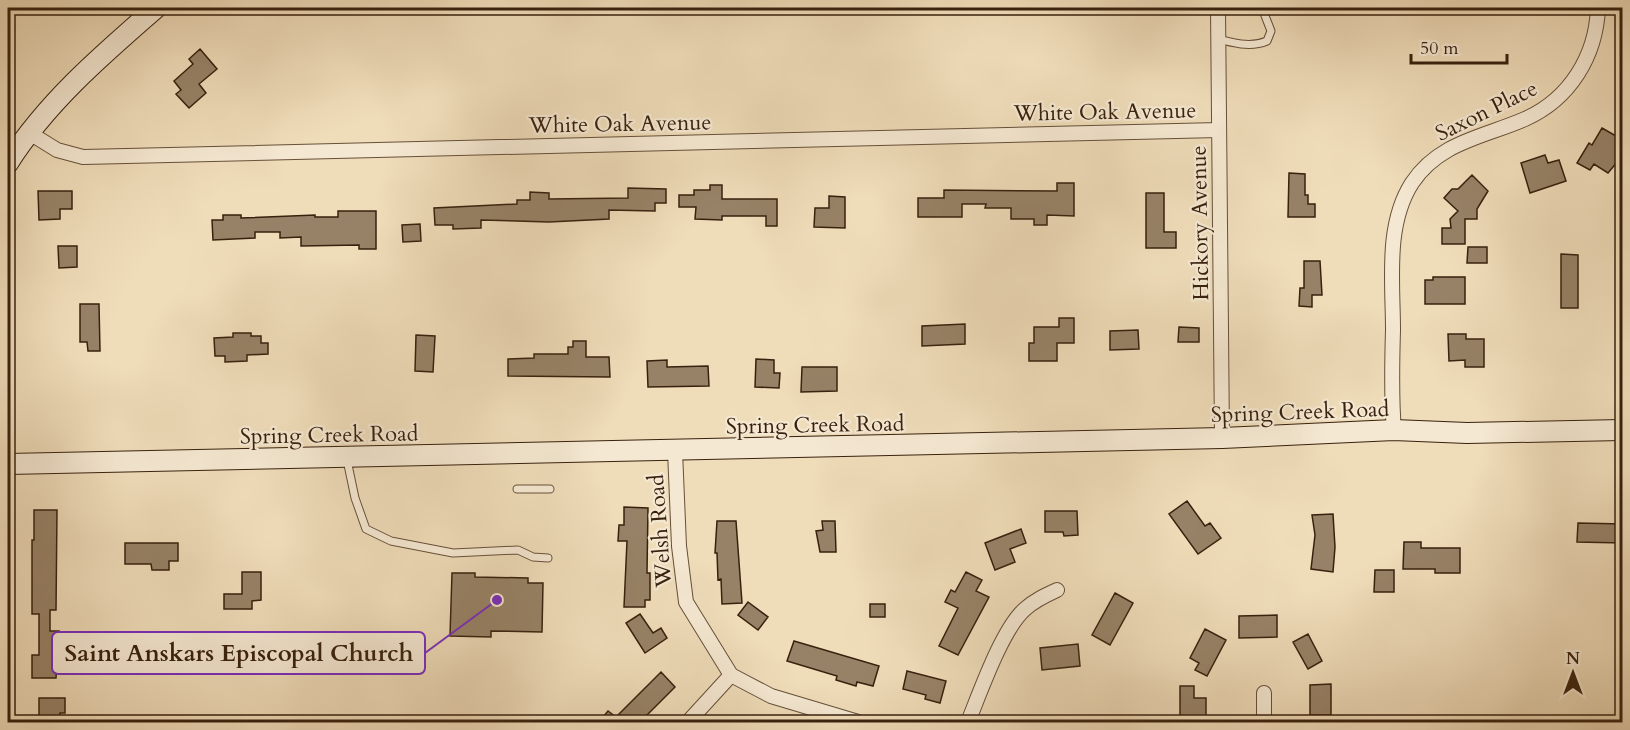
<svg xmlns="http://www.w3.org/2000/svg" width="1630" height="730" viewBox="0 0 1630 730" font-family="Cardo,serif">
	<style>
		.building { fill: #978267; stroke: #38210e; stroke-width: 1.5 }
		.lines { fill: none; stroke-linecap: round; stroke-linejoin: round }
		.lane-casing { stroke: #665039; stroke-width: 9 }
		.street-casing { stroke: #665039; stroke-width: 16 }
		.secondary-casing { stroke: #38210e; stroke-width: 22 }
		.lane { stroke: #f5e8d2; stroke-width: 7 }
		.street { stroke: #f5e8d2; stroke-width: 14 }
		.secondary { stroke: #f5e8d2; stroke-width: 20 }
		.labels { text-anchor: middle; stroke-width: 4.5; stroke-linejoin: round; paint-order: stroke }
		.street-label { font-size: 22px; fill: #38210e; stroke: #f5e8d2 }
		.leader { fill: none; stroke: #7b2cbf; stroke-width: 2 }
		.callout-dot { fill: #7b2cbf; stroke: #f5e8d2; stroke-width: 2 }
		.callout { fill: #f5e8d2; stroke: #7b2cbf; stroke-width: 2 }
		.callout-label { font-size: 24px; text-anchor: middle; font-weight: bold; fill: #38210e }
	</style>
	<rect width="100%" height="100%" fill="#efdcb9"/>
	<filter id="stains"><feTurbulence type="fractalNoise" baseFrequency=".00333" numOctaves="4"/><feColorMatrix values="0 0 0 0 .2 0 0 0 0 .09 0 0 0 0 .02 0 0 0 .5 -.17"/></filter>
	<radialGradient id="worn" r=".72"><stop offset=".6" stop-color="#630" stop-opacity="0"/><stop offset="1" stop-color="#630" stop-opacity=".3"/></radialGradient>
	<!-- building -->
	<path class="building" d="M200,49L217,69L199,84L206,93L189,108L176,94L181,90L174,81L193,64L189,59Z
		M1602,128L1623,140V155L1608,173L1594,164L1590,170L1577,163L1589,143L1592,145Z
		M1545,155L1548,163L1559,160L1566,181L1530,193L1521,163Z
		M1289,173L1305,174V195H1308V204H1315V217H1288Z
		M1472,175L1488,191L1477,209V219H1465V244H1442V228H1451L1450,219L1458,211L1444,198L1452,189H1458Z
		M1057,183H1074V216L1047,215V225H1034V219H1011V208H985L986,204H962V217H918V198H944V190L1057,191Z
		M710,185H722V199H777V226H766V216H722V220L695,219L696,207H679V195H694V190H710Z
		M628,188L666,189V203H655V211L609,210V219L549,222L481,220V228L453,229V225H435L434,208L517,204V200H530V192L549,193V199L628,198Z
		M38,191H72V209H60V219L39,220Z
		M1146,193H1164V232H1176V248H1146Z
		M829,196L845,197V228L814,227L815,208H829Z
		M338,211H376V249H359V245L301,246V237L280,238V232H255V238L213,240L212,220H223V215H241V218L315,215V217H338Z
		M420,224L421,241L403,242L402,225Z
		M58,246H77V267L59,268Z
		M1468,247H1487V263H1467Z
		M1561,254L1578,255V308H1561Z
		M1304,261H1320L1322,295H1312V307L1299,306L1300,288H1304Z
		M1433,277H1465V304H1425V280H1433Z
		M80,304H99L100,351H88L87,342H80Z
		M1059,318H1074V343H1057V361H1029V343H1034V327H1059Z
		M965,324V344L922,346V326Z
		M1179,327L1199,328V342H1178Z
		M1138,330L1139,349L1110,350V331Z
		M233,333H251V336H261V343H268V354L247,355V361L225,362V356H215L214,338L233,337Z
		M1448,334H1466V339H1484V367H1465V360L1449,361Z
		M416,335L435,336L433,372L415,371Z
		M573,341H586V357H609L610,377L508,376V359L534,358V354H568V347H573Z
		M756,359L774,360V373H780L779,388L755,387Z
		M667,360V367L708,366L709,386L648,387L647,361Z
		M802,367H837V391L801,392Z
		M1187,501L1205,526L1210,523L1221,538L1198,554L1169,514Z
		M624,507L648,508L647,573H650V600H645V607H624L627,541H618L619,525H624Z
		M34,510H57L56,610H50V631H59L56,678H32V655H39V614H32V540H34Z
		M1045,511H1077L1078,535L1064,536L1063,532H1045Z
		M1333,514L1335,547L1333,572L1311,569L1315,535L1312,515Z
		M717,521H736L742,603L722,604L721,579L718,580L717,553H715Z
		M822,521H835L836,552H820L816,531L823,530Z
		M1578,523L1623,524V543L1577,542Z
		M1021,529L1026,543L1010,549L1015,562L995,570L985,543Z
		M1404,542H1421V548H1460V573H1435V569H1403Z
		M125,543H178V561H169V570H152L151,564H125Z
		M1375,570H1394V592H1374Z
		M242,572H261V600L252,601V609H224V594H242Z
		M966,572L982,580L976,591L989,597L958,655L939,646L958,608L945,602L951,590L955,592Z
		M452,573H475V577L528,578V583H543L542,632L491,631V637L450,636Z
		M1115,593L1133,603L1110,645L1092,635Z
		M748,602L768,617L758,630L738,615Z
		M870,604H885V617H870Z
		M640,614L653,633L661,628L667,638L645,653L626,623Z
		M1277,615V637L1239,638V616Z
		M1205,629L1226,640L1207,676L1195,670L1199,663L1190,658Z
		M1308,634L1322,661L1308,669L1293,642Z
		M794,641L879,666L873,686L857,682L856,686L836,680L837,676L787,661Z
		M1078,644L1080,666L1042,670L1040,648Z
		M907,671L946,681L940,703L925,699L926,695L903,689Z
		M661,672L675,687L639,723H598L608,711L616,717Z
		M1331,684V715H1310V685Z
		M1180,686H1194V698H1206V719L1180,718Z
		M39,698H65V713H60V723H39Z"/>
	<g class="lines">
		<!-- lane casing -->
		<g class="lane-casing">
			<path id="lane" d="M1218,39C1235,43 1250,48 1267,41L1271,31L1262,8
				M347,460L355,498L366,529L391,541L453,553L518,550L533,557L548,558
				M517,489H550"/>
		</g>
		<!-- street casing -->
		<g class="street-casing">
			<path id="street" d="M1218,8L1222,438
				M28,132L57,150L83,157L1219,130
				M1394,430C1391,397 1392,363 1393,330C1393,282 1385,225 1412,183C1439,142 1484,137 1525,119C1570,99 1596,56 1598,8
				M675,451L679,546L686,602L731,675L771,696L858,722
				M1264,693V722
				M688,722L731,675
				M968,722C980,693 1002,629 1025,609C1035,600 1046,595 1057,590"/>
		</g>
		<!-- secondary casing -->
		<g class="secondary-casing">
			<path id="secondary" d="M8,163C47,102 102,55 156,8
				M8,464L1222,438L1394,430L1467,433L1622,430"/>
		</g>
		<!-- lane -->
		<use href="#lane" class="lane"/>
		<!-- street -->
		<use href="#street" class="street"/>
		<!-- secondary -->
		<use href="#secondary" class="secondary"/>
	</g>
	<g class="labels">
		<!-- street labels -->
		<g class="street-label">
			<text transform="translate(1486 110) rotate(-26)" y="8">Saxon Place</text>
			<text transform="translate(1105 111) rotate(-1)" y="8">White Oak Avenue</text>
			<text transform="translate(620 123) rotate(-1)" y="8">White Oak Avenue</text>
			<text transform="translate(1199 223) rotate(-91)" y="8">Hickory Avenue</text>
			<text transform="translate(1300 411) rotate(-2)" y="8">Spring Creek Road</text>
			<text transform="translate(815 424) rotate(-1)" y="8">Spring Creek Road</text>
			<text transform="translate(329 434) rotate(-1)" y="8">Spring Creek Road</text>
			<text transform="translate(659 531) rotate(-94)" y="8">Welsh Road</text>
		</g>
	</g>
	<!-- callouts -->
	<path class="leader" d="M497 600L425 653"/>
	<circle class="callout-dot" cx="497" cy="600" r="6"/>
	<rect class="callout" x="52" y="632" width="373" height="42" rx="6"/>
	<g class="callout-label">
		<text x="239" y="661">Saint Anskars Episcopal Church</text>
	</g>
	<!-- margin -->
	<rect width="1630" height="730" fill="none" stroke="#efdcb9" stroke-width="30"/>
	<rect x="9" y="9" width="1612" height="712" fill="none" stroke="#38210e" stroke-width="3"/>
	<rect x="15" y="15" width="1600" height="700" fill="none" stroke="#38210e" stroke-width="1.5"/>
	<!-- north arrow -->
	<g transform="translate(1573 673)" stroke="#f5e8d2" stroke-width="4.5" paint-order="stroke">
	<path d="M0-4.5L10 22L0 15L-10 22Z" fill="#38210e"/>
	<text y="-9" font-size="16" font-weight="bold" text-anchor="middle" fill="#38210e">N</text>
	</g>
	<!-- scale -->
	<path d="M1411 54v9h96v-9" fill="none" stroke="#38210e" stroke-width="3"/>
	<text x="1420" y="54" font-size="18" fill="#38210e" stroke="#f5e8d2" stroke-width="4.5" paint-order="stroke">50 m</text>
	<rect width="100%" height="100%" filter="url(#stains)"/>
	<rect width="100%" height="100%" fill="url(#worn)"/>
</svg>
